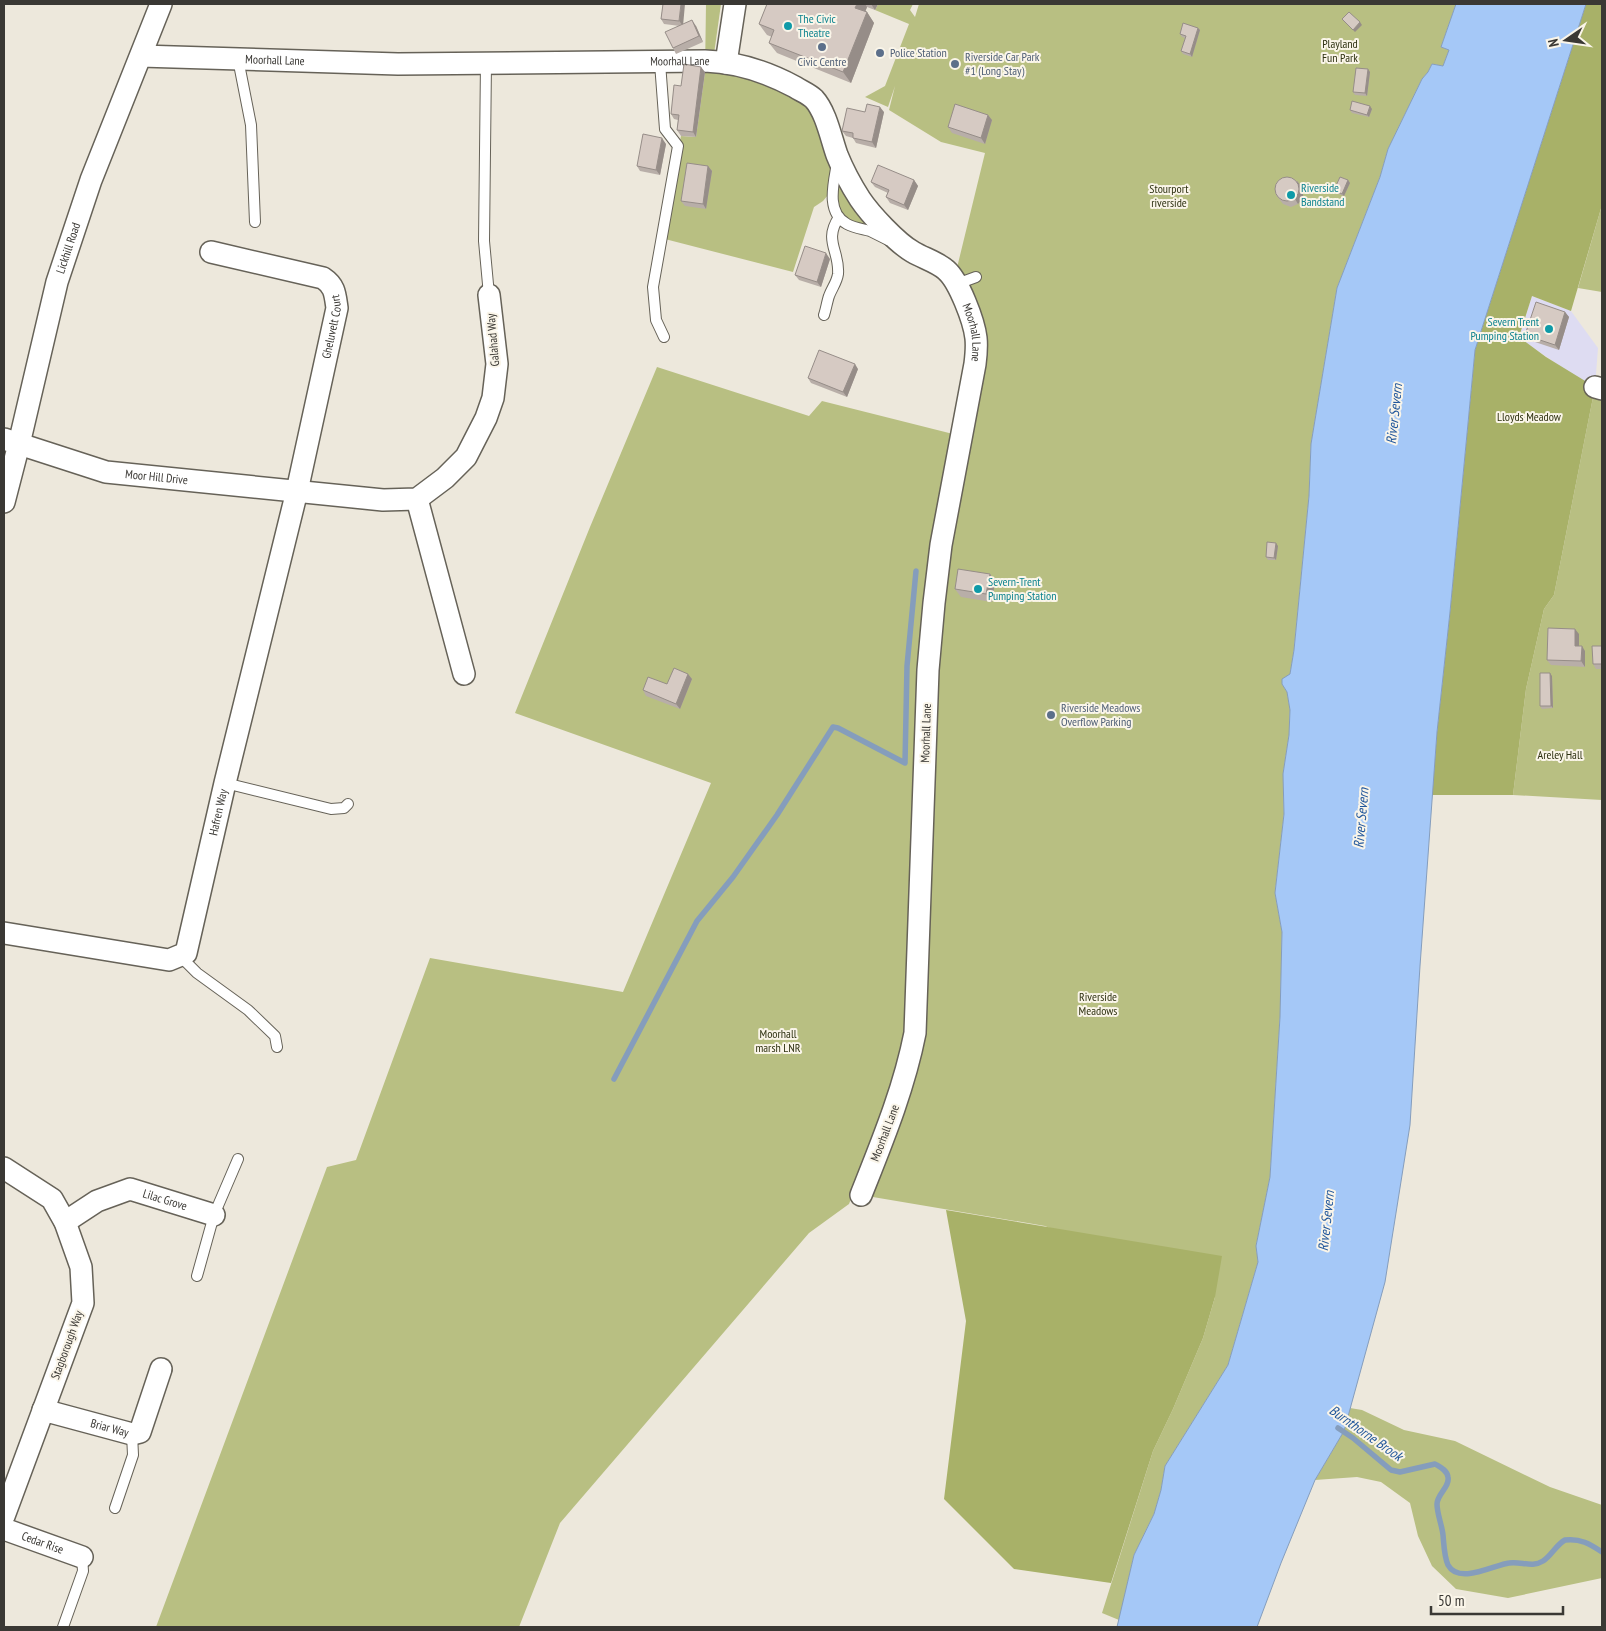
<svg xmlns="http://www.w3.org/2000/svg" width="1606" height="1631" viewBox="0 0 1606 1631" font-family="'PT Sans Narrow',sans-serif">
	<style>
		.industrial { fill: #dedcf2 }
		.green { fill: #b8bf82 }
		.forest { fill: #a8b168 }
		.water { fill: #a5c8f7; stroke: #859dbc }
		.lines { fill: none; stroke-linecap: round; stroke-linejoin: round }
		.stream { stroke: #859dbc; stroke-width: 5.5 }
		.service-casing { stroke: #666258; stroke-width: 12 }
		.minor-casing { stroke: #666258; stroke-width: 24 }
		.service { stroke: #fff; stroke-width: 10 }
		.minor { stroke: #fff; stroke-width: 21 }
		.wall { fill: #b8aea8 }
		.shaded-wall { fill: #968d88 }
		.building { fill: #d6cac3; stroke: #968d88 }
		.culture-dot { fill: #0f9aa8; stroke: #faf5e9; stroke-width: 2 }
		.service-dot { fill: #5c6f8a; stroke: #faf5e9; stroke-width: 2 }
		.labels { text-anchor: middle; stroke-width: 4; stroke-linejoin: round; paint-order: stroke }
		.culture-label { font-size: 12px; fill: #0d838f; stroke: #faf5e9; text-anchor: start }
		.park-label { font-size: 12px; fill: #2e3111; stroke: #faf5e9 }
		.service-label { font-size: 12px; fill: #4e5e75; stroke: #faf5e9; text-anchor: start }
		.street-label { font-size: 12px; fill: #3a3834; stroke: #faf5e9 }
		.water-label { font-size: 14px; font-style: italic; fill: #20569b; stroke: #faf5e9 }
	</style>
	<rect width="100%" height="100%" fill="#ede8dc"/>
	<!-- industrial -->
	<path class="industrial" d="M1532,296L1571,311L1598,348L1595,387L1576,377L1519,338Z"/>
	<!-- green -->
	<path class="green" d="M706,4H721L713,61L806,93L838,156L911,251L839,217L833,189L823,201L814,207L793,272L661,238L681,136L696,137L705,72Z
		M878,4H913L910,10L915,17L919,4H1456L1441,47L1449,50L1443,66L1432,64L1428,72L1422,79L1388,149L1380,177L1337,288L1311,444L1309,496L1294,650L1290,674L1282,684L1287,692L1290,710L1289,735L1283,774L1284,814L1275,893L1282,932L1280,1017L1270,1177L1256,1246L1258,1262L1228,1365L1165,1466L1161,1490L1154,1514L1134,1555L1119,1620L1102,1613L1153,1451L1173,1409L1203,1338L1215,1297L1045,1226L861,1195L876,1133L849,1204L809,1233L560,1523L519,1627H156L327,1167L356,1160L430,958L623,992L711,783L515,713L590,527L657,367L809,416L822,401L961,436L985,341L954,280L985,153L941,142L889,110L895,86L888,107L865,97L885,86L909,24L875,10Z
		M1602,205V292L1578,288Z
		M1595,387L1602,389V800L1513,795L1526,689L1544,609L1554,595Z
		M1350,1408L1362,1410L1404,1430L1455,1441L1550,1487L1602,1505V1578L1508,1598L1456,1589L1432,1566L1418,1536L1410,1503L1381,1482L1357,1477L1315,1480L1344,1431Z"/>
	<!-- forest -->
	<path class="forest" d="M1586,4H1602V205L1571,311L1532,296L1519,337L1546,357L1595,387L1554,595L1544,609L1526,689L1513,795H1432L1437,732L1450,612L1475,350Z
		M946,1210L1222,1256L1215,1297L1203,1338L1173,1409L1153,1451L1111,1583L1014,1569L944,1499L966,1321Z"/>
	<!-- water -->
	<path class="water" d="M1456,4H1586L1475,350L1450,612L1437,732L1420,966L1410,1125L1385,1282L1344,1431L1315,1480L1281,1563L1257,1627H1117L1134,1555L1154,1514L1161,1490L1165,1466L1228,1365L1258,1262L1256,1246L1270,1177L1280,1017L1282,932L1275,893L1284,814L1283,774L1289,735L1290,710L1287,692L1282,684V679L1290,674L1294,650L1309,496L1311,444L1337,288L1380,177L1388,149L1422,79L1428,72L1432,64L1443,66L1449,50L1441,47Z"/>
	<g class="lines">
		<!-- stream -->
		<path class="stream" d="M614,1079L697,921L733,877L777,815L833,727L838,728L905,763L907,666L916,571
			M1338,1428L1353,1438L1391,1470L1400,1472L1435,1464C1440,1467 1447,1470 1448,1477C1450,1487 1437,1494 1437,1504C1437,1514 1442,1525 1443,1535C1444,1545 1444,1556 1448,1565C1459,1585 1494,1565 1509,1563C1521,1561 1532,1568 1543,1561C1551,1556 1556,1545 1565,1540C1580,1538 1590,1544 1602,1552"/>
		<!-- service casing -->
		<g class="service-casing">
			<path id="service" d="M238,59L251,125L255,222
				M486,62L484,241L489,295
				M660,63L665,129L678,146L653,287L656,320L664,337
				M837,163C834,182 825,212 847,224C854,228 863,229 870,231C876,234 882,237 888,240
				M957,284L976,277
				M824,315C826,309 827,302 829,296C832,288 837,282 838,274C840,251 823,241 839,217
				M225,783L331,809L344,808L348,804
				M180,956L197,973L248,1010L275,1036L277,1047
				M197,1276L214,1215L238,1159
				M115,1508L133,1455L132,1434
				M63,1627L83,1571L82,1557"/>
		</g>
		<!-- minor casing -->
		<g class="minor-casing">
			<g id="minor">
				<path id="s1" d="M141,56L398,64L705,61C737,62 767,72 795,87C801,91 809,94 814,99C826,112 831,138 837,155C843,170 851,185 860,199C870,214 897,243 913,252C923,258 937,262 946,270C959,281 974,321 976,338C977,347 976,356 975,364L941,545L934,603L928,670L915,1033C904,1089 882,1142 861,1195"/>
				<path d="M726,63L735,4"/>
				<path d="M1595,387L1602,389"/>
				<path id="s2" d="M4,439L106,472L383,500L417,499L445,478L466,457L486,418L493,398L497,364L489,295"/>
				<path d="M417,499L464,674"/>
				<path id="s3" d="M4,502L19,444L57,282L91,180L161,4"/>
				<path id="s4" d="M4,933L169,960L186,953L225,783L297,491L337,308C335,294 335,286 323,278L211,252"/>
				<path d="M4,1168L52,1199L65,1222L81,1267L83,1303L4,1516"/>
				<path id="s5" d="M65,1222L97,1201L130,1189L214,1215"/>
				<path id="s6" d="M43,1410L132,1434L140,1432L161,1369"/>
				<path id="s7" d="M4,1529L82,1557"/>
			</g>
		</g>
		<!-- service -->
		<use href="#service" class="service"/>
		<!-- minor -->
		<use href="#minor" class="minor"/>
	</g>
	<!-- wall -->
	<path class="wall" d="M663,4L683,25L696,26L703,42L676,54L673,48L680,26L664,24L661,19Z
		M767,4H878L875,10L867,7L865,12H867L874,23L851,83L777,53L769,43L772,37L767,35L759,24Z
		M1198,28L1200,30L1192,57L1183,54L1181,51L1185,38L1182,37L1180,34Z
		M1368,69L1370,72L1367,96L1355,95L1353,92Z
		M705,72L696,137L681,136L677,130L678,120L674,119L671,114L681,86Z
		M1372,109L1369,117L1352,113L1350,110Z
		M865,112H884L876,148L856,143L853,138L846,136L842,131Z
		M988,115L992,120L985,144L952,133L948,127Z
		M666,144L660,175L640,171L637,166Z
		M708,166L712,171L706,209L685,206L681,201Z
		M914,180L918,186L908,210L890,203L886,197L888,193L875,187L871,182Z
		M1348,180L1350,183L1344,196L1336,193L1334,190Z
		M1297,181L1301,186L1303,194V198L1298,204L1291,207L1283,204L1276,195Z
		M830,259L821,287L799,280L795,275Z
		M1565,312L1569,317L1559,350L1529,340L1525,335Z
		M858,369L847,397L811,383L808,378Z
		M1278,546L1276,560H1268L1266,557Z
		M990,574L995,582L992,602L961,597L955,589Z
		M1579,634V646L1585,651V667L1551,665L1547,660Z
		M1602,646V669H1596L1593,664Z
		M688,674L692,679L680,709L646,696L643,690L667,684Z
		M1552,676L1553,708L1542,709L1540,706Z"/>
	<!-- shaded-wall -->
	<path class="shaded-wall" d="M681,4H685L683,26L679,21Z
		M857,4H865L867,7L863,18L855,8Z
		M871,4H878L875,10Z
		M867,12L874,23L851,83L843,72Z
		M692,20L696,26L703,42L699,36Z
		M1360,22L1362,25L1355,32L1353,30Z
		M1198,28L1200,30L1192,57L1190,54Z
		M701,67L705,72L696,137L693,132Z
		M1368,69L1370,72L1367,96L1365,93Z
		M1370,106L1372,109L1369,117L1367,115Z
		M880,107L884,112L876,148L872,142Z
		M988,115L992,120L985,144L981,138Z
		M662,138L666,144L660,175L656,170Z
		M708,166L712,171L706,209L703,204Z
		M914,180L918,186L908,210L904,205Z
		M1348,180L1350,183L1344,196L1342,194Z
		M1297,181L1301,186L1303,194V198L1298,204L1295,199Z
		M826,253L830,259L821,287L817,282Z
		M1565,312L1569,317L1559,350L1555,345Z
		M855,364L858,369L847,397L843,392Z
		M1276,543L1278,546L1276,560L1274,558Z
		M990,574L995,582L992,602L986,594Z
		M1575,629L1579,634V651L1575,646Z
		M1582,646L1585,651V667L1581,661Z
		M1550,673L1552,676L1553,708L1551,706Z
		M688,674L692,679L680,709L676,704Z"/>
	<!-- building -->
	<path class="building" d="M663,4H681L679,21L661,19Z
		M767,4H857L855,8L867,12L843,72L769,43L774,30L759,24Z
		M1349,12L1360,22L1353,30L1342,19Z
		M692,20L699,36L673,48L665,32Z
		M1183,23L1198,28L1190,54L1181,51L1186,36L1180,34Z
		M684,64L701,67L693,132L677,130L679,115L671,114L674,85L681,86Z
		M1356,68L1368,69L1365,93L1353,92Z
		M1352,101L1370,106L1367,115L1350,110Z
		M867,104L880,107L872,142L853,138V133L842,131L847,108L865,112Z
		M955,104L988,115L981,138L948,127Z
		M643,134L662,138L656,170L637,166Z
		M687,163L708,166L703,204L681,201Z
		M878,165L914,180L904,205L886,197L889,190L871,182Z
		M1275 189a12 12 0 1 1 24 0a12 12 0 1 1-24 0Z
		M1340,177L1348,180L1342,194L1334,190Z
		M805,246L826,253L817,282L795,275Z
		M1536,302L1565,312L1555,345L1525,335Z
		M819,350L855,364L843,392L808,378Z
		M1267,542L1276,543L1274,558L1266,557Z
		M958,569L990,574L986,594L955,589Z
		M1548,628L1575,629V646H1582L1581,661L1547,660Z
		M1592,646H1602V664H1593Z
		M674,668L688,674L676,704L643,690L648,677L667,684Z
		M1540,673H1550L1551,706H1540Z"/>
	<!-- markers -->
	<g class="culture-dot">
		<circle cx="788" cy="26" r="5"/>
		<circle cx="1291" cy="195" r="5"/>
		<circle cx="1549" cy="329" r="5"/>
		<circle cx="978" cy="589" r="5"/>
	</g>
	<g class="service-dot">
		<circle cx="822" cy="47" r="5"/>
		<circle cx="880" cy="53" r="5"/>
		<circle cx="955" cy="64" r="5"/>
		<circle cx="1051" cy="715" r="5"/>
	</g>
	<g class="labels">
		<!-- culture labels -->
		<g class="culture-label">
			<text x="798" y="23">The Civic<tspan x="798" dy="14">Theatre</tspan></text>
			<text x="1301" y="192">Riverside<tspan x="1301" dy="14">Bandstand</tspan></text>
			<text x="1539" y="326" text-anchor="end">Severn Trent<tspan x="1539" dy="14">Pumping Station</tspan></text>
			<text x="988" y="586">Severn-Trent<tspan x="988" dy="14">Pumping Station</tspan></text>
		</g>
		<!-- park labels -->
		<g class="park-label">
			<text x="1340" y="48">Playland<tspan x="1340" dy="14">Fun Park</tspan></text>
			<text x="1169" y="193">Stourport<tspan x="1169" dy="14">riverside</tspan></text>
			<text x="1529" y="421">Lloyds Meadow</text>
			<text x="1560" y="759">Areley Hall</text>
			<text x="1098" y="1001">Riverside<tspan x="1098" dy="14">Meadows</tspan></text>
			<text x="778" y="1038">Moorhall<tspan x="778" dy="14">marsh LNR</tspan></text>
		</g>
		<!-- service labels -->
		<g class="service-label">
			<text x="890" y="57">Police Station</text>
			<text x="965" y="61">Riverside Car Park<tspan x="965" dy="14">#1 (Long Stay)</tspan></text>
			<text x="822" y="66" text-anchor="middle">Civic Centre</text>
			<text x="1061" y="712">Riverside Meadows<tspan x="1061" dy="14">Overflow Parking</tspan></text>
		</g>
		<!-- street labels -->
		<g class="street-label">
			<text dy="4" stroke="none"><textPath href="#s1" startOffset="134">Moorhall Lane</textPath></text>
			<text dy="4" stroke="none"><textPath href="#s1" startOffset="539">Moorhall Lane</textPath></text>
			<text dy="4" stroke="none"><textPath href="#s3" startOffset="262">Lickhill Road</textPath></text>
			<text dy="4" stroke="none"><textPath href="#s4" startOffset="829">Gheluvelt Court</textPath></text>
			<text dy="4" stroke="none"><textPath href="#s1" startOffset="974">Moorhall Lane</textPath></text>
			<text transform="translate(493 340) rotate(-95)" y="4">Galahad Way</text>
			<text dy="4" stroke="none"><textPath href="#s2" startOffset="158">Moor Hill Drive</textPath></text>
			<text transform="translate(926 733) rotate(-88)" y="4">Moorhall Lane</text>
			<text dy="4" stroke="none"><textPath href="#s4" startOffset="330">Hafren Way</textPath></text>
			<text transform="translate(885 1133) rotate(-69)" y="4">Moorhall Lane</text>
			<text dy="4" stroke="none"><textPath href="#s5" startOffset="110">Lilac Grove</textPath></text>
			<text transform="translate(67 1345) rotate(-70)" y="4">Stagborough Way</text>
			<text dy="4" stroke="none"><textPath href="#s6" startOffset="69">Briar Way</textPath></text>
			<text dy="4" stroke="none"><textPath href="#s7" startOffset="41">Cedar Rise</textPath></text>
		</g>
		<!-- water labels -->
		<g class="water-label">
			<text transform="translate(1394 414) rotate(-84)" y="5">River Severn</text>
			<text transform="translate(1361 818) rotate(-85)" y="5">River Severn</text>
			<text transform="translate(1326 1221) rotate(-84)" y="5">River Severn</text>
			<text transform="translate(1366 1433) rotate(35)" y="5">Burnthorne Brook</text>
		</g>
	</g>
	<!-- border -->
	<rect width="1606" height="1631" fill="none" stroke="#3a3834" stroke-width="10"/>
	<!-- north arrow -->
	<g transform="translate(1566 40) rotate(257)" stroke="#faf5e9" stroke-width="4" paint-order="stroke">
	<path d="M0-4L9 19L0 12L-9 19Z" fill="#3a3834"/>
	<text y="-8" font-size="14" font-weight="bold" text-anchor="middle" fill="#3a3834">N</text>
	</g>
	<!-- scale -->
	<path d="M1431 1606v8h132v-8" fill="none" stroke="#3a3834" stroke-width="2.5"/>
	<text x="1438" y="1606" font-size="15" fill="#3a3834" stroke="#faf5e9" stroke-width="4" paint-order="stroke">50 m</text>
</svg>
